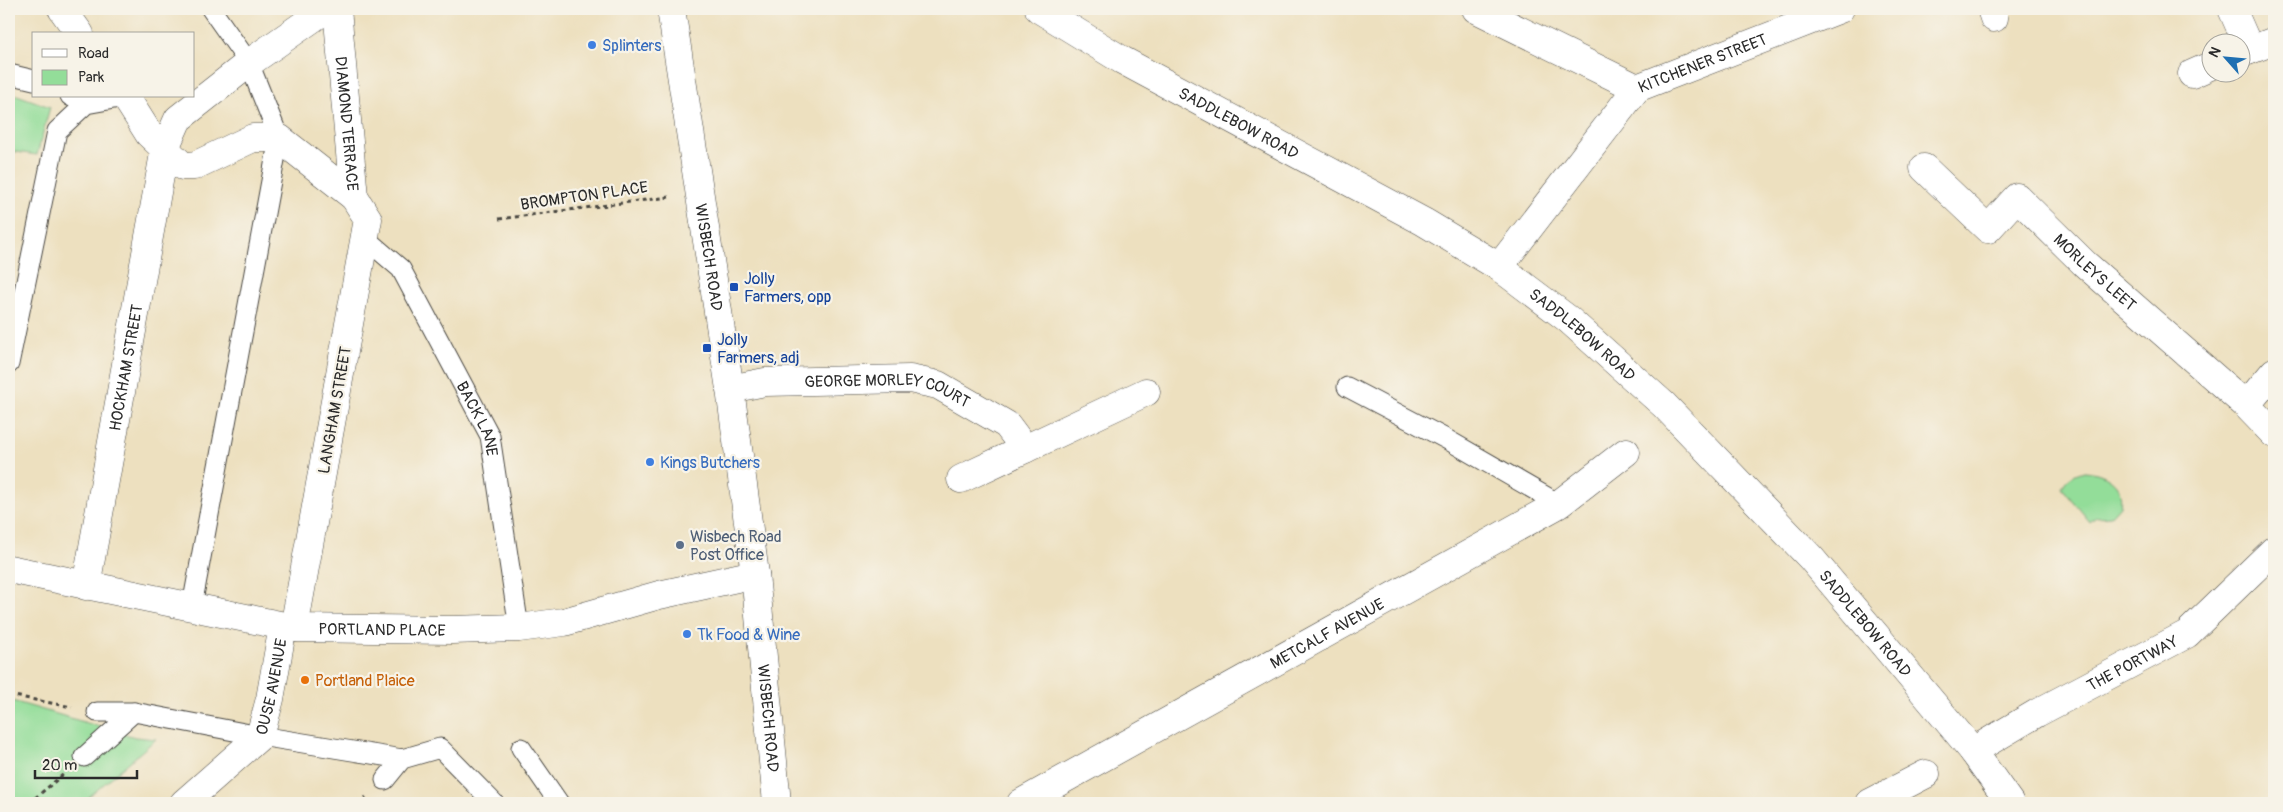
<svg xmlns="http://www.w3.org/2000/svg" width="2283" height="812" viewBox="0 0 2283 812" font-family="Pangolin,sans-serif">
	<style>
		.green { fill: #93dd99; stroke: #5f8462 }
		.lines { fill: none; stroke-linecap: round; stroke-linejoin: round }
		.lane-casing { stroke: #484641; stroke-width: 21 }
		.street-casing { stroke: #484641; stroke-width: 29 }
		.secondary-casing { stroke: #484641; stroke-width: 29 }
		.path { stroke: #484641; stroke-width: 3; stroke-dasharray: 4 4; stroke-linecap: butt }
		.lane { stroke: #fff; stroke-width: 19 }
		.street { stroke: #fff; stroke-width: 28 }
		.secondary { stroke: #fff; stroke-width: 28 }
		.shop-dot { fill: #3f7fe0; stroke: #f7f3e8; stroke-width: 2 }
		.transit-dot { fill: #1a4fb4; stroke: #f7f3e8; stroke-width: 2 }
		.service-dot { fill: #5c6f8a; stroke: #f7f3e8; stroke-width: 2 }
		.food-dot { fill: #e8710a; stroke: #f7f3e8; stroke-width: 2 }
		.labels { text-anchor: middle; stroke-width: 4.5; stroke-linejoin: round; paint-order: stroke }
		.shop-label { font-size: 16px; fill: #366cbe; stroke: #f7f3e8; text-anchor: start }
		.street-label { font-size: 16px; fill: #2b2b2b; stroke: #f7f3e8 }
		.transit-label { font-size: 16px; fill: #164399; stroke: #f7f3e8; text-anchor: start }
		.service-label { font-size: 16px; fill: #4e5e75; stroke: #f7f3e8; text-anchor: start }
		.food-label { font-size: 16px; fill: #c56008; stroke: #f7f3e8; text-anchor: start }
	</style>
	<rect width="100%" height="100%" fill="#f7f3e8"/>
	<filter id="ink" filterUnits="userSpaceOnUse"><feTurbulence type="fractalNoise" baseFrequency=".02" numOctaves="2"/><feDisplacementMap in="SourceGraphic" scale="10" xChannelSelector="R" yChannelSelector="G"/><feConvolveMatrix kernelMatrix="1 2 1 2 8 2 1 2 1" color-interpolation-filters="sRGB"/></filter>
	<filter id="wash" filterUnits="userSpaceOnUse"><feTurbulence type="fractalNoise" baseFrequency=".0096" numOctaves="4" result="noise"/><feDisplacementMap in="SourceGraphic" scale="20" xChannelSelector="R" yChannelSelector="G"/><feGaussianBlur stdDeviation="1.12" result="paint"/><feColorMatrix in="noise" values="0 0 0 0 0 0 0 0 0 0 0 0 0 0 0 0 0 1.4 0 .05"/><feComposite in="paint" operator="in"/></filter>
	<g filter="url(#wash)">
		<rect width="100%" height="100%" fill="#ede0bf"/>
		<!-- green -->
		<path class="green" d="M9,92L50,107L37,155L9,151Z
			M2084,471C2104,472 2125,483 2120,506L2111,516L2096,517L2090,522L2062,488C2066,478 2074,474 2084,471Z
			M9,700L135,737L156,739L82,803H9Z"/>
	</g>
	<g filter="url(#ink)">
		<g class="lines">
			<!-- lane casing -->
			<g class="lane-casing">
				<g id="lane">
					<path d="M9,74L34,80"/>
					<path d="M70,96L86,104"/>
					<path id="s1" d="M366,239L401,269L490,436L519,628"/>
					<path d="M9,364L57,131L86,104L125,97"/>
					<path d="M1347,387L1448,440L1559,504"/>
					<path d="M192,606L279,138L249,63L211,9"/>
					<path d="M134,712L260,736L402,759"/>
					<path d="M521,748L559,803"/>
					<path d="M84,757L134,712H97"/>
					<path d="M385,780L402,759L440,748L494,803"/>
				</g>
			</g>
			<!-- street casing -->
			<g class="street-casing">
				<g id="street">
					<path d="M62,9L80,34"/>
					<path id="s2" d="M337,9L354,197"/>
					<path d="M1476,9L1637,88"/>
					<path d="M1991,9L1994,18"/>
					<path d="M2232,9L2250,50"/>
					<path d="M2240,54L2274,41"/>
					<path d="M2192,74L2210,66"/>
					<path d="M125,96L149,134L183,166H194L253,138H279L354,197L368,219L294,628"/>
					<path id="s3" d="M1924,168L1988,229L2017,197L2085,264L2246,405L2274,434"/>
					<path id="s4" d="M1499,267L1637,88L1840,9"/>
					<path id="s5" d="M730,389L765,382L910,379L938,385L1007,425L1025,449"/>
					<path d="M2246,405L2274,372"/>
					<path d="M961,479L1146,392"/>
					<path id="s6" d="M9,569L294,628L452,630L519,628L564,622L659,595L755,574"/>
					<path id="s7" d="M86,586L165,148L178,119L249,63L326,9"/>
					<path id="s8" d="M1973,751L2037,713L2187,634L2274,550"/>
					<path id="s9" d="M184,803L260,736L270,699L283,626"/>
					<path id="s10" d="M1021,803L1559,504L1626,452"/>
					<path d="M1870,803L1926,774"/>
				</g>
			</g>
			<!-- secondary casing -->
			<g class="secondary-casing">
				<g id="secondary">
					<path id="s11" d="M671,9L730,389L755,574L777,803"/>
					<path id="s12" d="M1039,9L1122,60L1424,222L1499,267L1568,319L1664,405L1811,558L1973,751L2010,803"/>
				</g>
			</g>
			<!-- path -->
			<path class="path" d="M499,219L669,197
				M9,695L72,707
				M29,803L65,773
				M359,803L366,797"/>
			<!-- lane -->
			<use href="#lane" class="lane"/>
			<!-- street -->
			<use href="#street" class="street"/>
			<!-- secondary -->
			<use href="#secondary" class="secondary"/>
		</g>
	</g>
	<!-- markers -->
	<g class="shop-dot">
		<circle cx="592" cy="45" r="5"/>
		<circle cx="650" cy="462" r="5"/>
		<circle cx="687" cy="634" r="5"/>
	</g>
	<g class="transit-dot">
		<rect x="729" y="282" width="10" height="10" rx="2.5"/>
		<rect x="702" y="343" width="10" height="10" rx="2.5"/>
	</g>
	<circle class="service-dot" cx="680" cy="545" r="5"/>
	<circle class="food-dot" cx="305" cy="680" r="5"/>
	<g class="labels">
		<!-- shop labels -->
		<g class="shop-label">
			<text x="602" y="51">Splinters</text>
			<text x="660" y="468">Kings Butchers</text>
			<text x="697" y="640">Tk Food &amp; Wine</text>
		</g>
		<!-- street labels -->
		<g class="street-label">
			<text dy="6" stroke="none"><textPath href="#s4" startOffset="296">KITCHENER STREET</textPath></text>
			<text dy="6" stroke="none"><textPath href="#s2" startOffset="115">DIAMOND TERRACE</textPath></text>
			<text dy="6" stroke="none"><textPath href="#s12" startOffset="230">SADDLEBOW ROAD</textPath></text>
			<text transform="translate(584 195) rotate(-8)" y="6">BROMPTON PLACE</text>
			<text dy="6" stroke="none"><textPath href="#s11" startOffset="251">WISBECH ROAD</textPath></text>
			<text dy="6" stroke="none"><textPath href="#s3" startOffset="240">MORLEYS LEET</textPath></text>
			<text dy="6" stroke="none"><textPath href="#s12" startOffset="635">SADDLEBOW ROAD</textPath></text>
			<text dy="6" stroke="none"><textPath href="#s7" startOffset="222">HOCKHAM STREET</textPath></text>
			<text dy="6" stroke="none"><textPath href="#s5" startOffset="160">GEORGE MORLEY COURT</textPath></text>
			<text transform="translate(334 410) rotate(-80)" y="6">LANGHAM STREET</text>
			<text dy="6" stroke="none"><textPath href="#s1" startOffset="215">BACK LANE</textPath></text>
			<text dy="6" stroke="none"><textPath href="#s12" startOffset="1040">SADDLEBOW ROAD</textPath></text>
			<text dy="6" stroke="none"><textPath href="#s6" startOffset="379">PORTLAND PLACE</textPath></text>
			<text dy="6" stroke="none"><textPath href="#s10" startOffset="350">METCALF AVENUE</textPath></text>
			<text dy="6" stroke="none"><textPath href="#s8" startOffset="182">THE PORTWAY</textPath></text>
			<text dy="6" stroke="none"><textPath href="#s9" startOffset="152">OUSE AVENUE</textPath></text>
			<text dy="6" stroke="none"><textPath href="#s11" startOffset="716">WISBECH ROAD</textPath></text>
		</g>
		<!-- transit labels -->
		<g class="transit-label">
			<text x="744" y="284">Jolly<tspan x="744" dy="18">Farmers, opp</tspan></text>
			<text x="717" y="345">Jolly<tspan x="717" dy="18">Farmers, adj</tspan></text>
		</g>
		<!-- service labels -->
		<g class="service-label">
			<text x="690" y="542">Wisbech Road<tspan x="690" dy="18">Post Office</tspan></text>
		</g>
		<!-- food labels -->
		<g class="food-label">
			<text x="315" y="686">Portland Plaice</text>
		</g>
	</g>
	<!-- margin -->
	<rect width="2283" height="812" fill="none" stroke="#f7f3e8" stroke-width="30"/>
	<!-- legend -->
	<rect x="32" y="32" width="162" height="65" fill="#f7f3e8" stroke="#a5a39c"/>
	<rect x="42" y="49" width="25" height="8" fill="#ffffff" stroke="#a5a39c"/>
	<text x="78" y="58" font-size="15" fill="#2b2b2b">Road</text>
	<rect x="42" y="70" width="25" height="15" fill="#93dd99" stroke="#a5a39c"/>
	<text x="78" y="82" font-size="15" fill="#2b2b2b">Park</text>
	<!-- north arrow -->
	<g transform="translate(2226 58) rotate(297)"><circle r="24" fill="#f7f3e8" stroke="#a5a39c"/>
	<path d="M0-4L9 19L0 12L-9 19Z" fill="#1f6fb2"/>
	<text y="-8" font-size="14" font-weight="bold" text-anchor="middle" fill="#2b2b2b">N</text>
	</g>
	<!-- scale -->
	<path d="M35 770v8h102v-8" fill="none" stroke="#2b2b2b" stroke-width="2.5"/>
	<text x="42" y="770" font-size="15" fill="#2b2b2b" stroke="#f7f3e8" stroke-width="4" paint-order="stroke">20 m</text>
</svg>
